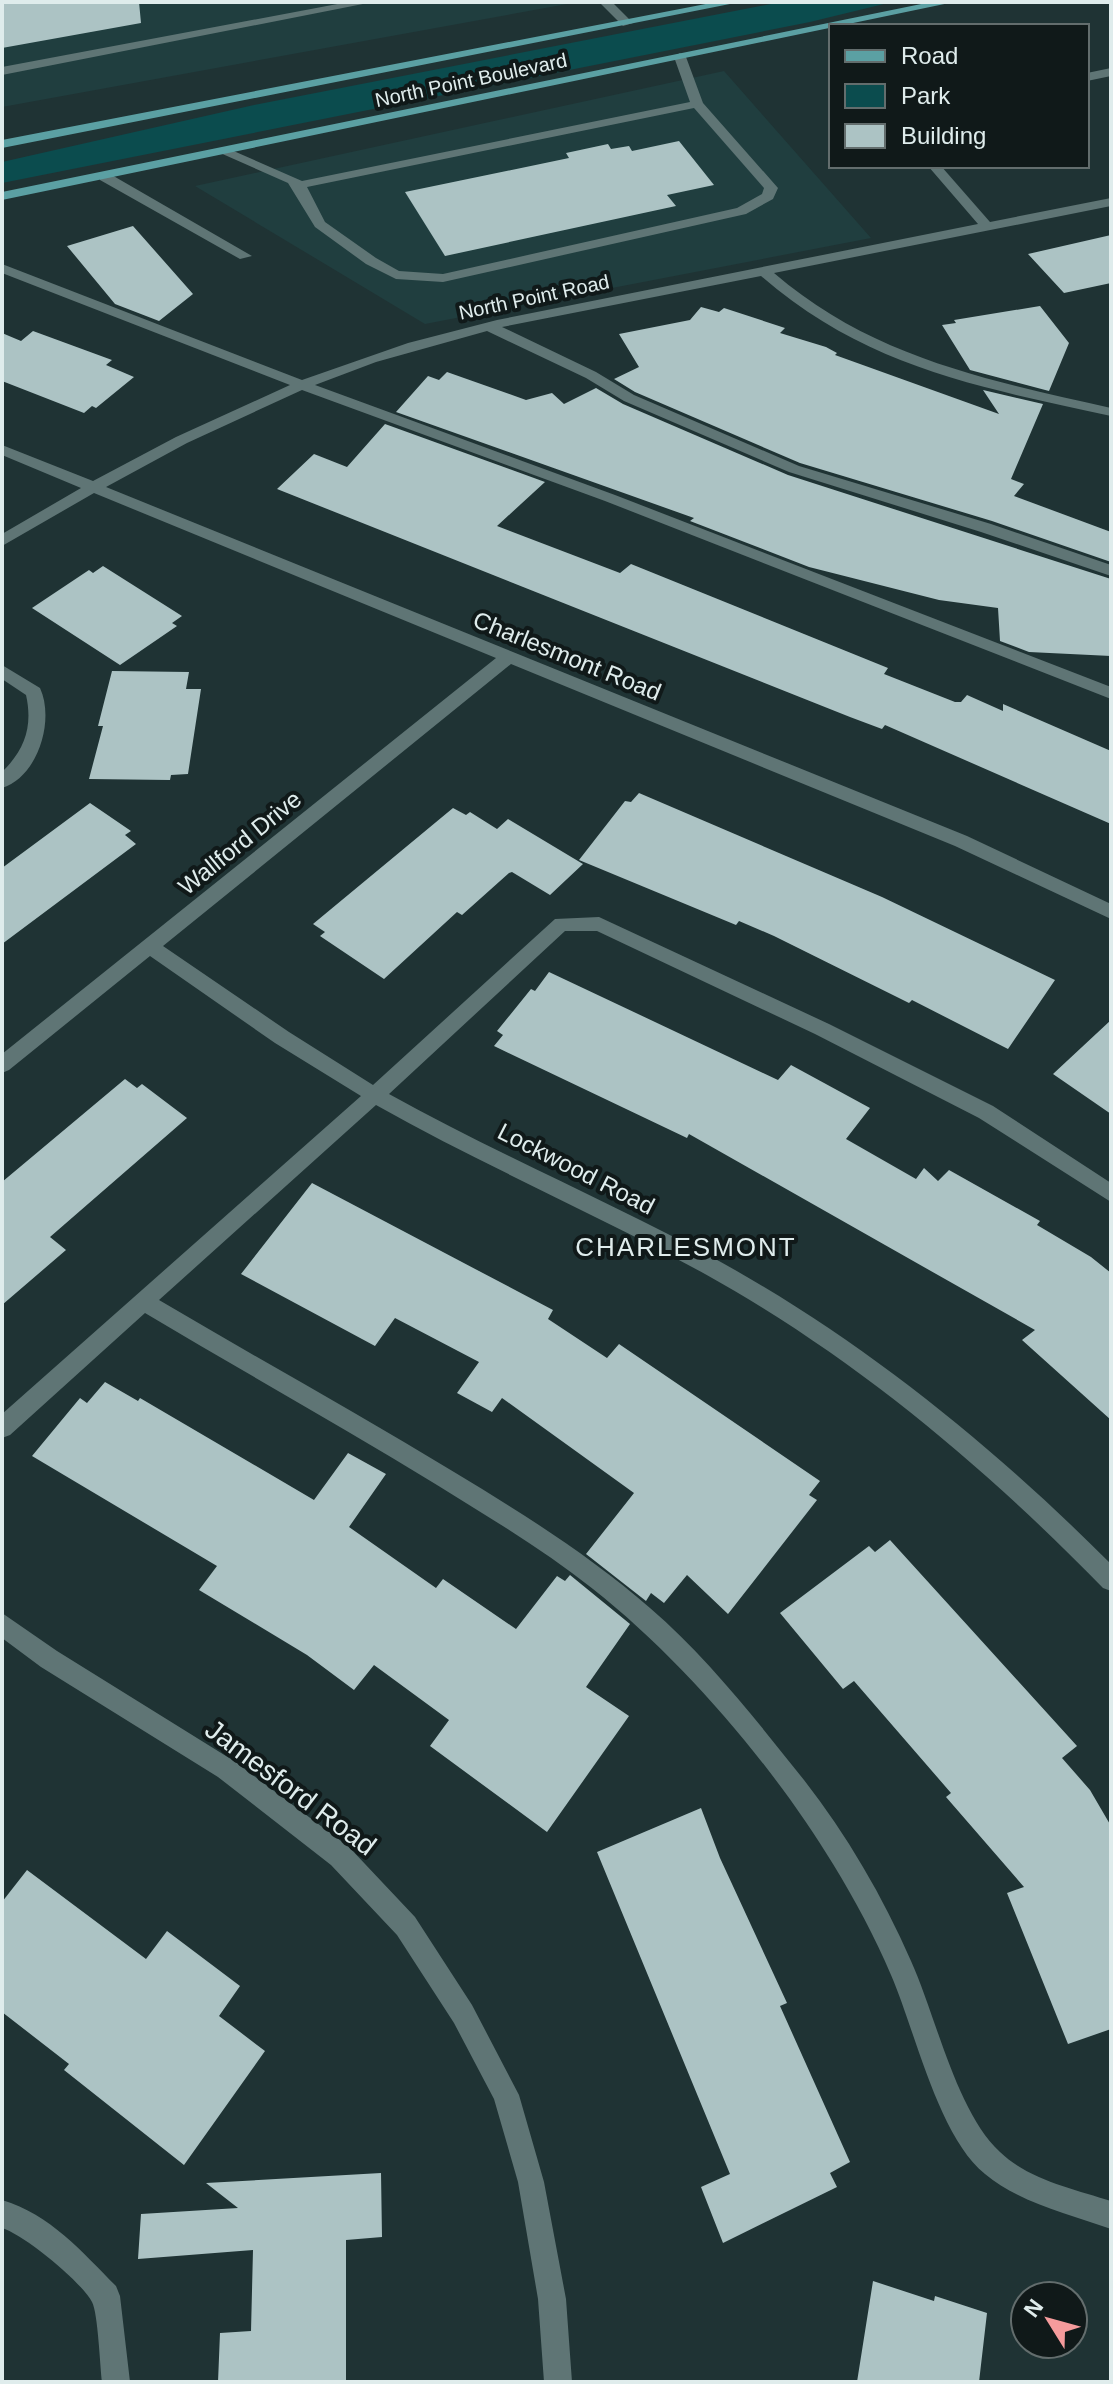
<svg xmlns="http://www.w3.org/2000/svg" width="1113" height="2384" viewBox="0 0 1113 2384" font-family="Arial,sans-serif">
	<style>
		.built { fill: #203e3f }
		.green { fill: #0b4c4e }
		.building { fill: #acc3c4 }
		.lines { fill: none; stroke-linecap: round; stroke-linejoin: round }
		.minor { fill: #5f7575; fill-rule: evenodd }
		.major { fill: #5ba0a3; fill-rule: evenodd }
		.labels { text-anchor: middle; stroke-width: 8; stroke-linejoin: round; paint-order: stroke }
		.far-street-label { font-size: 20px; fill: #dfecec; stroke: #101919 }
		.street-label { font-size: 24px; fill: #dfecec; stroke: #101919 }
		.neighbourhood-label { font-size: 26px; letter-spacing: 2px; fill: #dfecec; stroke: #101919 }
		.near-street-label { font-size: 28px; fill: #dfecec; stroke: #101919 }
	</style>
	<rect width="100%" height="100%" fill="#1f3334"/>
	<!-- built -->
	<path class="built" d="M2,2H578L2,107Z
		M724,71L871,238L425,324L195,186Z"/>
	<!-- green -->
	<path class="green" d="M781,2H892L810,22L2,183V162L254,105Z"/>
	<!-- building -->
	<path class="building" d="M2,2H139L141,23L2,48Z
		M679,141L714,185L667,195L676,206L445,256L405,192L569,158L566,153L608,144L611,149L629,146L632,151Z
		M133,226L193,294L159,321L115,304L67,246Z
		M1111,235V283L1064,293L1028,254Z
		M1040,306L1069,343L1049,391L970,370L942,325L956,323L954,320Z
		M701,307L719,312L724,308L785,328L780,333L826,347L837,353L835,355L999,414L983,390L1043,404L1011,479L1024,484L1014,496L1111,532V562L992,521L800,463L635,392L614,379L639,367L619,334L690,320Z
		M33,331L112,360L106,365L134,377L96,408L92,406L84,413L2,381V333L21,341Z
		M447,372L526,400L552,393L564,404L596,388L623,404L788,475L1111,579V656L1029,652L1000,641L998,608L939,600L809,567L690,521L694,518L396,412L428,376L439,380Z
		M385,424L545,482L497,526L620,573L631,564L888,668L884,674L955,702H961L967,695L1003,711V704L1111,751V824L885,725L882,729L850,717L277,489L314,454L347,467Z
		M103,566L182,616L172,623L177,626L120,665L32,608L89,570L93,573Z
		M112,671L189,672L186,689H201L188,774L171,775L170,780L89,779L103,726H98Z
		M639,793L882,897L1055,980L1008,1049L912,1000L909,1003L774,936L739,921L736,925L579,860L625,801L631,802Z
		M90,803L131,831L125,835L136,844L2,944V868Z
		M453,808L466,815L470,812L497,829L508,819L583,864L550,895L512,872L509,873L462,915L457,912L384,979L320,936L325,932L313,924Z
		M549,972L778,1080L791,1065L870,1108L846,1139L916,1179L924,1168L938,1181L949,1170L1040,1221L1037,1225L1091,1257L1111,1273V1420L1022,1340L1035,1330L689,1134L687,1138L494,1046L503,1035L497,1031L531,989L535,991Z
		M1111,1020V1114L1053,1074Z
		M125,1079L137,1088L142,1084L187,1118L50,1237L66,1250L2,1305V1182Z
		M312,1183L553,1310L548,1319L607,1358L619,1344L820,1481L809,1495L817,1500L728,1614L687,1575L664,1603L651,1593L646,1601L586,1554L634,1493L502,1398L492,1412L457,1393L479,1362L395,1318L375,1346L241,1274Z
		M105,1382L138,1401L140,1398L314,1500L348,1453L386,1474L349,1527L436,1588L443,1579L516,1629L557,1576L565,1581L570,1575L630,1624L586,1687L629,1716L547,1832L430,1746L449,1720L374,1665L354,1690L307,1655L199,1590L217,1566L32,1456L80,1398L87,1403Z
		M890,1540L1077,1746L1062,1758L1090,1790L1111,1826V2029L1068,2044L1007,1893L1024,1887L946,1797L951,1793L854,1681L843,1689L780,1613L869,1546L875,1552Z
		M701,1808L720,1858L787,2003L780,2006L850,2162L830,2173L837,2187L723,2243L701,2187L730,2174L597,1852Z
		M27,1870L146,1959L167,1931L240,1986L219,2016L265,2051L184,2165L64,2070L69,2064L2,2012V1902Z
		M381,2173L382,2237L346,2240V2382H218L220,2333L251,2331L253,2250L138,2259L141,2214L238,2208L206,2183Z
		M873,2281L934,2301L935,2296L987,2313L979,2382H857Z"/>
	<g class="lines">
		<!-- minor -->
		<path class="minor" d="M348,2H373L2,75V67Z
			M599,2H612L633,23L623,26Z
			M680,53L686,57L703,103L778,188L773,199L746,214L443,282L396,279L366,264L315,227L288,183L218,152L229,149L302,181L690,102L674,57ZM694,108L764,188L762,194L737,208L443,274L399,271L376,258L325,222L307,187Z
			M1111,68V76L1087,81V73Z
			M928,166H941L990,222L1111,198V206L774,273C873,358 988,380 1111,408V416C979,387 867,368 761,276L502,327L596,372L634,395L799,466L991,524L1111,565V576L981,532L789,472L624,401L586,378L487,331L376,362L315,385L615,495L1111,687V699L605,501L302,390L187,443L106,487L967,836L1111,904V919L955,846L511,664L163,946L289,1032L373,1085L555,919L599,917L829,1024L993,1106L1111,1183V1202L979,1118L815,1034L597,931H565L389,1094C497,1154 611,1202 719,1261C864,1341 994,1447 1111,1564V1591L1103,1588C984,1466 854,1357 705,1274C597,1214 484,1166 376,1105L159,1300C257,1358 357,1413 454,1472C522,1513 589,1555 650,1608C708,1658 756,1720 804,1780C847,1835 883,1897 911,1961C936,2016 956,2111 1000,2152C1029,2180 1074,2189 1111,2201V2229C1068,2214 1020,2203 985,2174C938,2136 915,2030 891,1975C875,1937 855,1900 833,1864C774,1767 683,1660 593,1589C544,1550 490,1518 437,1485C341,1426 242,1371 145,1313L10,1435L2,1438V1414L361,1096L275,1043L150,956L9,1070L2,1073V1054L496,658L94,493L2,546V534L81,488L2,455V445L93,481L176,437L290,385L2,273V264L302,380L408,343L497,320L978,224Z
			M100,174H110L252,256L240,259L100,180Z
			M2,665L40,688C55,720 38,777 2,788V772C25,750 33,726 26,695L2,679Z
			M2,1613L57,1651L234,1761L349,1847L415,1917L472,2005L519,2095L544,2182L566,2299L572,2382H544L538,2299L518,2182L494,2099L454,2023L397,1935L331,1865L218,1777L41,1667L2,1638Z
			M2,2200C51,2215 81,2251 116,2286L120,2296L130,2382H102C100,2366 98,2313 92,2302C82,2282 23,2234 2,2228Z"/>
		<!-- major -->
		<path class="major" d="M716,2H740L2,148V140Z
			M931,2H954L2,200V192Z"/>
	</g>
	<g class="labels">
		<!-- far-street labels -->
		<g class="far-street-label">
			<text transform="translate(471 80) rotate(-12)" y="7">North Point Boulevard</text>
			<text transform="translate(534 297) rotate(-12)" y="7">North Point Road</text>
		</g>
		<!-- street labels -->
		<g class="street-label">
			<text transform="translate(567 656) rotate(22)" y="8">Charlesmont Road</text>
			<text transform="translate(240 843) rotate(-39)" y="8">Wallford Drive</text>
			<text transform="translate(576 1169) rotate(27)" y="8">Lockwood Road</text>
		</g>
		<!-- neighbourhood labels -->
		<g class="neighbourhood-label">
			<text x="686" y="1256">CHARLESMONT</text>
		</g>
		<!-- near-street labels -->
		<g class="near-street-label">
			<text transform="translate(291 1787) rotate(37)" y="10">Jamesford Road</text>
		</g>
	</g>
	<!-- border -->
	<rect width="1113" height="2384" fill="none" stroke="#dfecec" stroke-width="8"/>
	<!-- legend -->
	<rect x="829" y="24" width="260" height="144" fill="#101919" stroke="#636d6d" stroke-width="2"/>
	<rect x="845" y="50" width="40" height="12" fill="#5ba0a3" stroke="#636d6d" stroke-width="2"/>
	<text x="901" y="64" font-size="24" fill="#dfecec">Road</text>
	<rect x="845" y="84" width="40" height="24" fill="#0b4c4e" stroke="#636d6d" stroke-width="2"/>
	<text x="901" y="104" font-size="24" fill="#dfecec">Park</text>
	<rect x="845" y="124" width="40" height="24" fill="#acc3c4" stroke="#636d6d" stroke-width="2"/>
	<text x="901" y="144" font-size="24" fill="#dfecec">Building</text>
	<!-- north arrow -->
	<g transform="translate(1049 2320) rotate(307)"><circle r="38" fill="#101919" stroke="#636d6d" stroke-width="2"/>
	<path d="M0-6L14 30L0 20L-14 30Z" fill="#f59b9c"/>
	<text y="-12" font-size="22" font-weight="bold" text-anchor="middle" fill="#dfecec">N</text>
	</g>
</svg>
